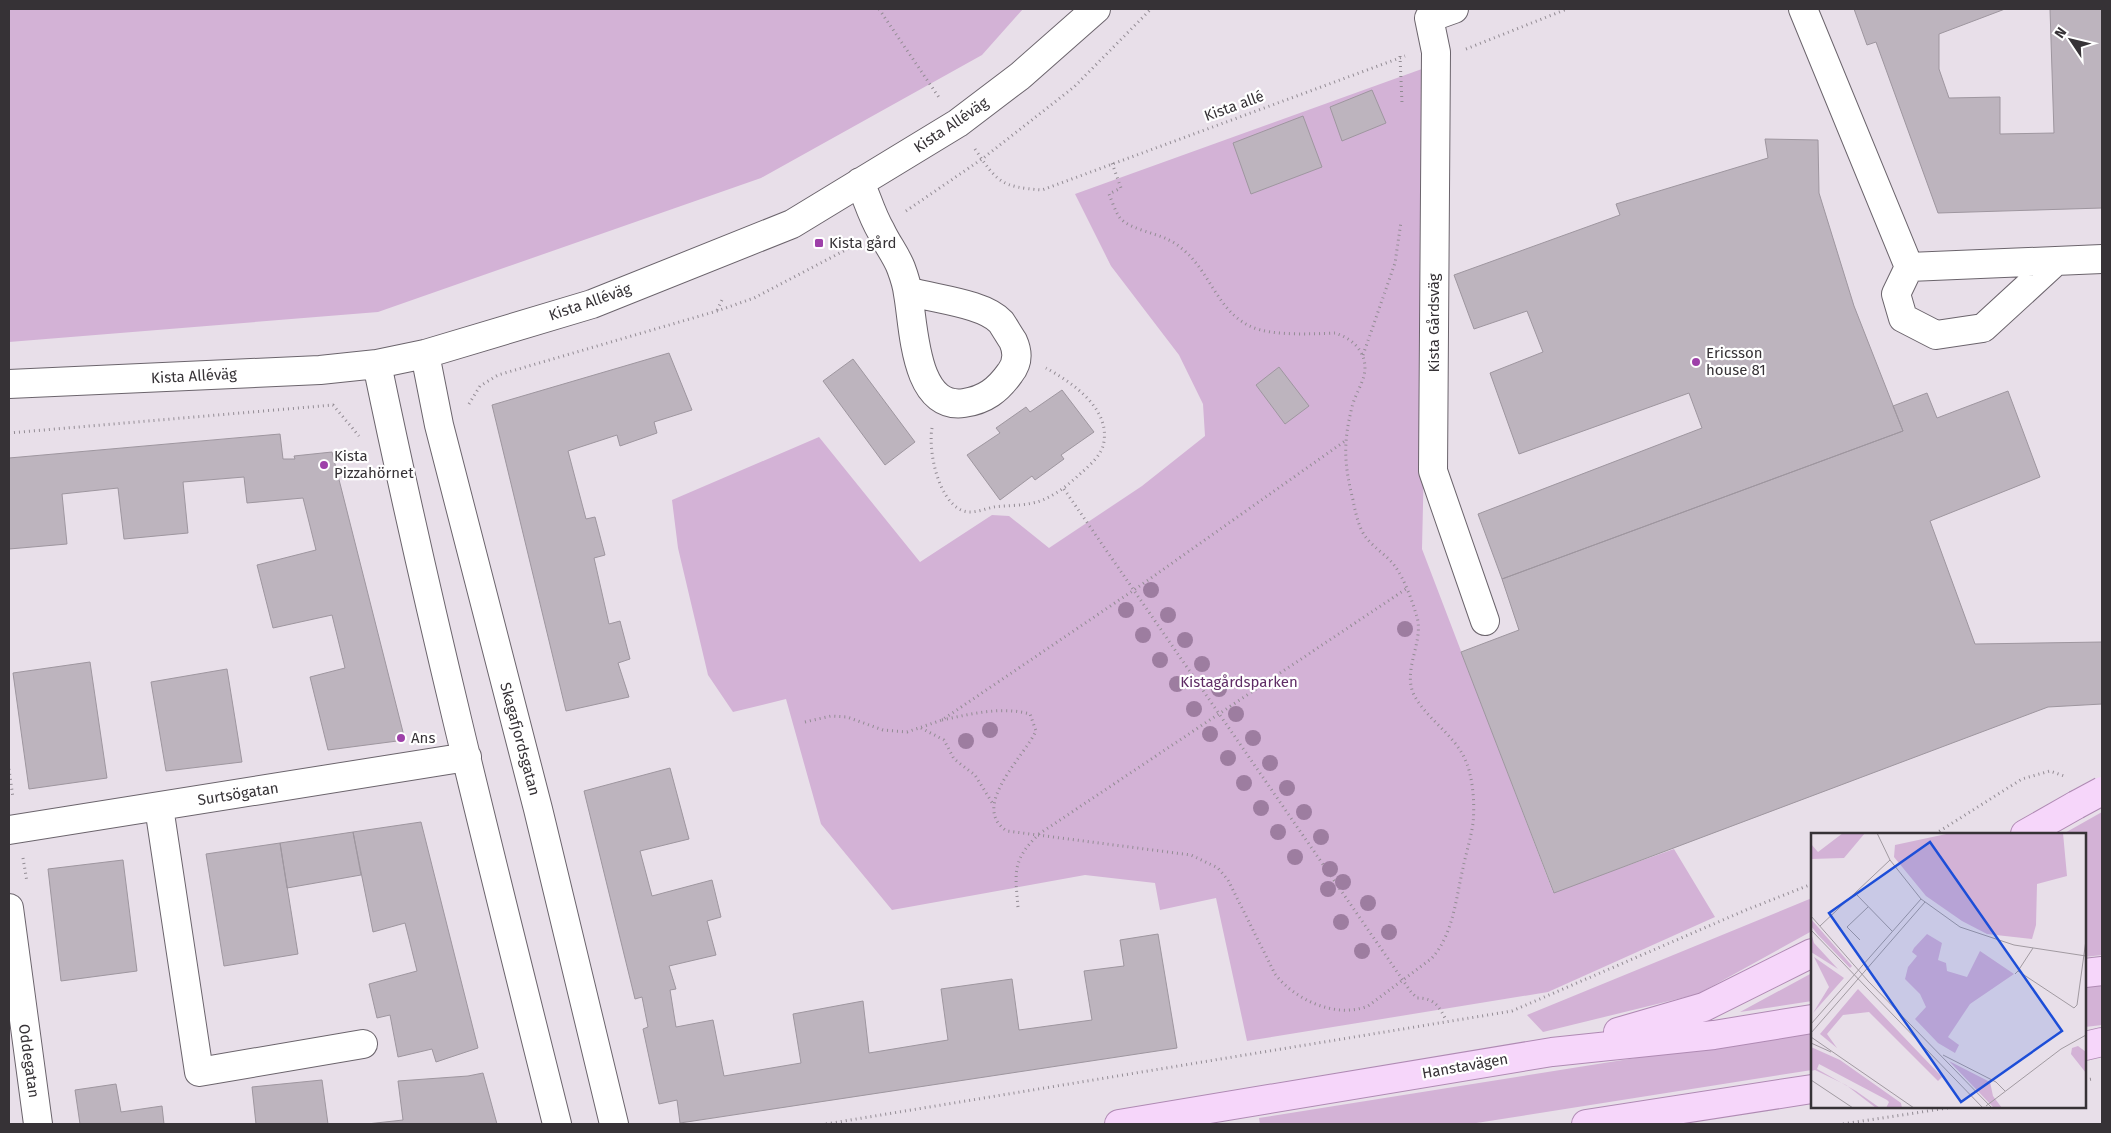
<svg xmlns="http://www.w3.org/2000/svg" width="2111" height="1133" viewBox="0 0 2111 1133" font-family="'Fira Sans',sans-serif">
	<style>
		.green { fill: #d3b2d6 }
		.building { fill: #bdb4be; stroke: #9e969f }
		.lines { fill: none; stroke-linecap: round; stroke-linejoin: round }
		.minor-casing { stroke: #6b646c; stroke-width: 30 }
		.major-casing { stroke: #af8ab3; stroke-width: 30 }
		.path { stroke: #938c94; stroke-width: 3; stroke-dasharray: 1 4; stroke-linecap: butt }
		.minor { stroke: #fff; stroke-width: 28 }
		.major { stroke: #f6d6fa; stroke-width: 28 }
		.major-bridge-casing { stroke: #af8ab3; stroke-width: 30; stroke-linecap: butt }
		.major-bridge { stroke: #f6d6fa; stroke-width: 28 }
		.tree { fill: #9d7da0 }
		.poi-dot { fill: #9e40a9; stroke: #fff; stroke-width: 2 }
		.labels { text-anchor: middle; stroke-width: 4.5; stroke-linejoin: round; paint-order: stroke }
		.street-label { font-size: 15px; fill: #363236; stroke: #fff }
		.poi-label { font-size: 15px; fill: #363236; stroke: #fff; text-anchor: start }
		.park-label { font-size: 15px; fill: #5f2c65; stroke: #fff }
		.inset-road { fill: none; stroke: #a19aa1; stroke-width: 1 }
		.view { fill: #1d4ed8; fill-opacity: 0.15; stroke: #1d4ed8; stroke-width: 2.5 }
		.inset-edge { fill: none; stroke: #363236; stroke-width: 2.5 }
	</style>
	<rect width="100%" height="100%" fill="#e8dfe9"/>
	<!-- green -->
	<path class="green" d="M9,9H1023L982,55L761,178L378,312L9,342Z
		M1433,65L1422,549L1553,892L1674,849L1715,917L1548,992L1247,1041L1216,898L1160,910L1155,883L1085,875L892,910L821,824L786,699L733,712L708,675L678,548L672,500L819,437L920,562L992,515L1009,516L1049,548L1142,486L1205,436L1203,404L1179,355L1111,266L1075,194Z
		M2102,812V955L2085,957V834H2063Z
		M1812,898V931L1698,994L1543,1032L1527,1015Z
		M1812,973V1001L1740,1012Z
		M2102,984V1025L2085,1027V987Z
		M1812,1030V1070L1470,1124H1260L1259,1118Z"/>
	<!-- building -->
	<path class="building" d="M1854,9H2005L1939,34V69L1949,98L2000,97V134L2054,133L2050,9H2102V208L1938,213L1876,42L1867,45Z
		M1372,90L1386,123L1342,141L1330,107Z
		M1303,116L1322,167L1251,194L1233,143Z
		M1765,139L1818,140L1819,193L1854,306L1903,431L1502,579L1478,514L1702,428L1689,393L1519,454L1490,373L1543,352L1527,311L1474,329L1454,275L1620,215L1616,204L1768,158Z
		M669,353L692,410L654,422L657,433L620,446L617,435L568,451L586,519L595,517L605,555L594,558L609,624L620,621L630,659L618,663L629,697L566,711L492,405Z
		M853,359L915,442L885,465L823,381Z
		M1279,367L1309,406L1285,424L1256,385Z
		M1062,390L1094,432L1061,455L1064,459L1035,480L1032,476L1000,500L967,455L1000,433L996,428L1026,407L1030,412Z
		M2008,391L2040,477L1930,521L1975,644L2102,642V704L2048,707L1554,893L1461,652L1519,630L1502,579L1903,431L1893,406L1927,393L1937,418Z
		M280,434L283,459H295L294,456L332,452L405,740L328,750L310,677L345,668L332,615L273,628L257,565L316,550L303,498L247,503L244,477L183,482L188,533L124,539L118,488L62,494L67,544L9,549V458Z
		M90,662L107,778L29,789L13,673Z
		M227,669L242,762L166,771L151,682Z
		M670,768L689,839L640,851L652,896L712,880L721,917L707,921L716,955L669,966L676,989L670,990L676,1027L713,1020L724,1076L801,1063L793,1014L863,1001L869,1053L948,1040L941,989L1012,979L1019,1030L1092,1020L1084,971L1124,966L1120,940L1158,934L1177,1048L680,1123L677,1100L659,1104L643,1029L648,1027L642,997L635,999L584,791Z
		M421,822L478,1048L436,1062L432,1049L398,1057L390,1015L377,1018L369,984L417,971L405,923L373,932L353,832Z
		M353,832L361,875L287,888L280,843Z
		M280,843L298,954L224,966L206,854Z
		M123,860L137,971L61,981L48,869Z
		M483,1073L497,1124H367L403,1120L398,1081L468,1076Z
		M322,1080L328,1124H256L252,1087Z
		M116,1084L121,1112L162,1106L164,1124H80L75,1090Z"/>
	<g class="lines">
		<!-- minor casing -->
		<g class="minor-casing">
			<path id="minor" d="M1454,9L1429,18L1436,52L1433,471L1485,621
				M1803,9L1909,267L2102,259
				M860,182C867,198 872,216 881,231C887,244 896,255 901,268C904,276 907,285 908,294C914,326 914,410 964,403C985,400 998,390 1010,373C1018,363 1018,352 1013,341C1009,335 1005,328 1001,322C984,303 933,299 908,291
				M1909,267L1896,294L1903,318L1936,335L1983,328L2056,261
				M425,354L439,425L538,809L614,1124
				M377,364C430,619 494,872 557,1124
				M9,384L320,370L377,364L425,354L592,304L792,224L958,123L1020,76L1096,9
				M159,807L199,1072L363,1044
				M9,830L467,757
				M9,908L38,1124"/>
		</g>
		<!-- major casing -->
		<g class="major-casing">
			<path id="major" d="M2025,834L2076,805
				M2085,973L2102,971
				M1618,1032L1704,1007L1812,953
				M2085,1046L2102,1042
				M1119,1124L1552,1052L1714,1035L1812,1019
				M1586,1124L1812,1089"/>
		</g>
		<!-- path -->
		<path class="path" d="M879,9L940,99
			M1466,49L1567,9
			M1400,56L1402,103
			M975,149C997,182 1001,187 1042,190L1405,56
			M906,211L982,159L1074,87L1151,9
			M717,310L722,300
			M1363,355L1395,263L1401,222
			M469,404L480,386L498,375L717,311L754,298L855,245
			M932,428C928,451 938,499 961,510C972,515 983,509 994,507C1009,505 1026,506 1040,501C1056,495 1068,485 1080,474C1090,465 1103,454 1104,441C1109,407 1071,382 1046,368
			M9,433L333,405L359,436
			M1064,489L1411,992L1417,998C1434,998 1439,1006 1446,1020
			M942,720C971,714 1001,706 1030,714L1036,731C1024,757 969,807 1007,831L1191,855L1218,868L1228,880L1275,974C1295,1000 1336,1019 1368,1006L1431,959C1453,936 1456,898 1463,868C1466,853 1471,838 1473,823C1475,803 1473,775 1464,757C1452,733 1426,718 1414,695C1402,670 1424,642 1417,617C1412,600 1404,578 1394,565C1384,552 1368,545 1361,529C1357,520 1355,510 1353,500C1344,464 1343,443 1352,407C1355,394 1365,381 1365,368C1365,350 1351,338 1335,333C1313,334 1271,336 1252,327C1221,314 1212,279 1190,256C1184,250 1176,243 1169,240C1156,233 1129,229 1120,218C1115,211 1112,201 1109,194L1121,188L1112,163
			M805,722L831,716L847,717L883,730L907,732L942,720L1134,590L1345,441
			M921,728L944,740L954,759L975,775L993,804
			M9,769L13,798
			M1935,834L2022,779L2050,771L2064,776
			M23,858L27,882
			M1018,907C1015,872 1012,860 1039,834L1406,589
			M2085,1080L2092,1079
			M826,1124L1512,1011L1746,910L1812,884
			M1843,1124L1954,1107"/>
		<!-- minor -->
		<use href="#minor" class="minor"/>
		<!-- major -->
		<use href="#major" class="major"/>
		<!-- major-bridge casing -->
		<g class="major-bridge-casing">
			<path id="major-bridge" d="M2076,805L2102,791"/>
		</g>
		<!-- major-bridge -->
		<use href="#major-bridge" class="major-bridge"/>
	</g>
	<!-- trees -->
	<g class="tree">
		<circle cx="1151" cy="590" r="8"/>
		<circle cx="1126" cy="610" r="8"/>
		<circle cx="1168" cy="615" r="8"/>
		<circle cx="1405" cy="629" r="8"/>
		<circle cx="1143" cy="635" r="8"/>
		<circle cx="1185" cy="640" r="8"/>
		<circle cx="1160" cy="660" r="8"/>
		<circle cx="1202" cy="664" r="8"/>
		<circle cx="1177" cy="684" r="8"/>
		<circle cx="1219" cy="689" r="8"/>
		<circle cx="1194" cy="709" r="8"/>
		<circle cx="1236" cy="714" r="8"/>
		<circle cx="990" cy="730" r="8"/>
		<circle cx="1210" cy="734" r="8"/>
		<circle cx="1253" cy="738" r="8"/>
		<circle cx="966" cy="741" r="8"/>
		<circle cx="1228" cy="758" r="8"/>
		<circle cx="1270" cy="763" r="8"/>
		<circle cx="1244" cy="783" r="8"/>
		<circle cx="1287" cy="788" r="8"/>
		<circle cx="1261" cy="808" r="8"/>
		<circle cx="1304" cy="812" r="8"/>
		<circle cx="1278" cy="832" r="8"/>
		<circle cx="1321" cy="837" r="8"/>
		<circle cx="1295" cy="857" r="8"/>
		<circle cx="1330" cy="869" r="8"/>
		<circle cx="1343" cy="882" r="8"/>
		<circle cx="1328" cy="889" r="8"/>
		<circle cx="1368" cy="903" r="8"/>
		<circle cx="1341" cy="922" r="8"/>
		<circle cx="1389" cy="932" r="8"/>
		<circle cx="1362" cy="951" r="8"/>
	</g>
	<!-- markers -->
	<g class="poi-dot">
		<rect x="814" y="238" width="10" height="10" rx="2.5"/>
		<circle cx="1696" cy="362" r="5"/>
		<circle cx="324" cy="465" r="5"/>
		<circle cx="401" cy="738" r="5"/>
	</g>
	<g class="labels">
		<!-- street labels -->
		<g class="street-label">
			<text transform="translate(1234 106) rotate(-20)" y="5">Kista allé</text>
			<text transform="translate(951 125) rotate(-34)" y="5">Kista Alléväg</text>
			<text transform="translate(590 302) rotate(-19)" y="5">Kista Alléväg</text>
			<text transform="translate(1434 323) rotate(-90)" y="5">Kista Gårdsväg</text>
			<text transform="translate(194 376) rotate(-3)" y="5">Kista Alléväg</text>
			<text transform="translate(520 739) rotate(75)" y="5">Skagafjordsgatan</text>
			<text transform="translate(238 794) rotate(-9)" y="5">Surtsögatan</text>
			<text transform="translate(29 1061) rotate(82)" y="5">Oddegatan</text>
			<text transform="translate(1465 1066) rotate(-10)" y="5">Hanstavägen</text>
		</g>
		<!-- poi labels -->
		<g class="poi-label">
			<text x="829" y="248">Kista gård</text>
			<text x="1706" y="358">Ericsson<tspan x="1706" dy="17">house 81</tspan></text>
			<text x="334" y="461">Kista<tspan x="334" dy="17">Pizzahörnet</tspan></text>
			<text x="411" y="743">Ans</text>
		</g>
		<!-- park labels -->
		<g class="park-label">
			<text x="1239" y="687">Kistagårdsparken</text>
		</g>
	</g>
	<!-- overview -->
	<g transform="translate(1811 833)">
		<rect width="275" height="275" fill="#e8dfe9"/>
		<path d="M32,0H54L33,25L0,26V11L7,19ZM140,0H252L256,43L226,51L225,92L221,106L176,101L151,88L115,63L83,24L84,12ZM0,86L41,133L39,135L7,102L0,93ZM0,100L3,110L27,136L0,119ZM116,101L131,110L127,127L135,130L136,138L156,144L169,118L203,141L159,171L137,204L148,212L144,220L127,210L104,186L115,174L109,161L94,146L97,134L106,123L101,119L103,115ZM3,124L33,145L2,180L18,154ZM47,156L131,244L127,248L58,179L32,182L16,201L26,215L9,201ZM267,213L275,219V240L260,221L261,215ZM0,214L29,227L90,270L91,275H75L78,269L76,267L8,231L6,236L45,258L69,275H65L35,252L4,237L0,238ZM138,228L179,249L182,263L191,275H183Z" fill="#d3b2d6"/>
		<path class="inset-road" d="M66,0L79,27L110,66L149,94L203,112L275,123M45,61L81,98M0,83L57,148L181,275M9,93L79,27M0,97L172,275M49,107L36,94L57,74M207,138L222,115M204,141L207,138L263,175L266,172L275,107M0,191L110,66M0,200L114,69M0,204L103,275M0,210L20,219M132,222L185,249L194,258M0,247L42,275M175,273L250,216L275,202"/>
		<path class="view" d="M119,9L251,198L150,269L18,80Z"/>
		<rect width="275" height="275" class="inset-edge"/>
	</g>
	<!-- border -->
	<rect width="2111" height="1133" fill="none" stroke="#363236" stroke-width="20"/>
	<!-- north arrow -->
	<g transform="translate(2071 40) rotate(305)" stroke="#ffffff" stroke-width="4" paint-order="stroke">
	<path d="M0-4L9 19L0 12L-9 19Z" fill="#363236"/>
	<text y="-8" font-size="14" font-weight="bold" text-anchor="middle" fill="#363236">N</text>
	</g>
</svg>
